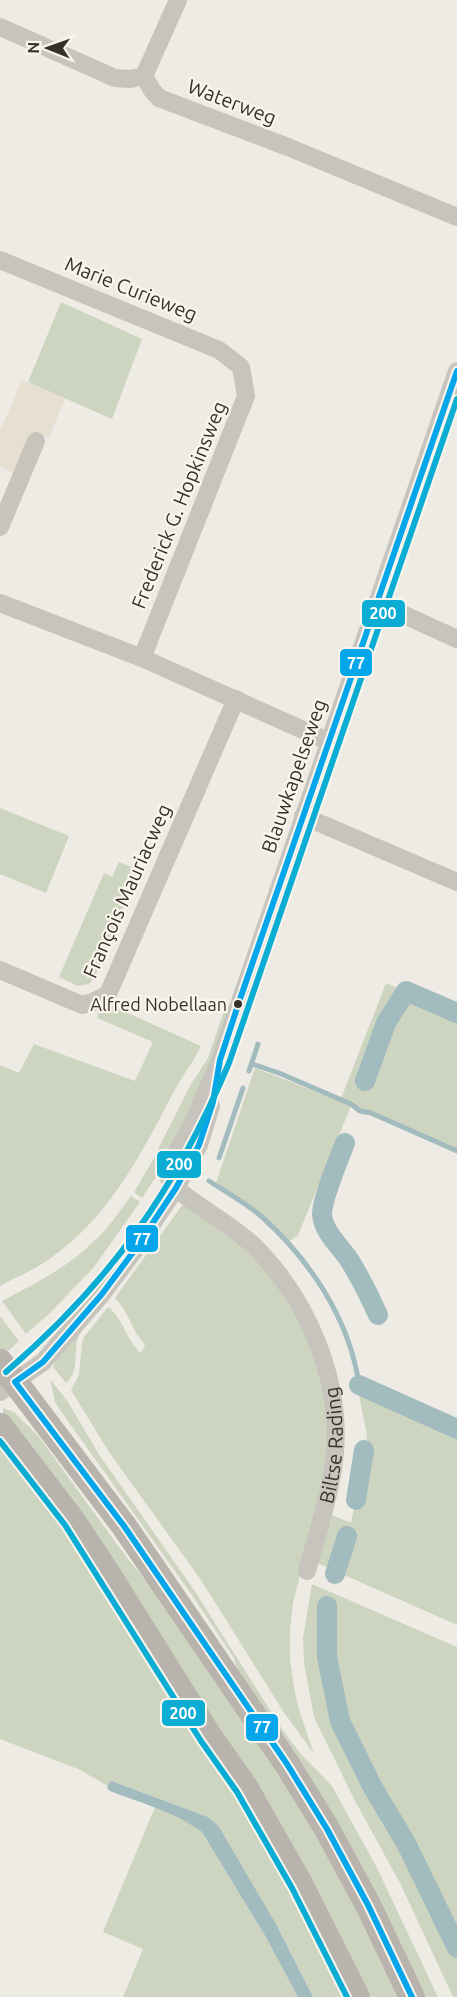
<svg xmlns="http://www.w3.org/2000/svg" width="457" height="1997" viewBox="0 0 457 1997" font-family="Ubuntu,sans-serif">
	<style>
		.green { fill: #cdd4bf }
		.plaza { fill: #e7e0d2 }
		.water { fill: #a1bbbe }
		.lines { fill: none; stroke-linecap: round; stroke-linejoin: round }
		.stream { stroke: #a1bbbe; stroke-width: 5 }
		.canal { stroke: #a1bbbe; stroke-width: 20 }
		.street { stroke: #c7c3bd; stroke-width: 18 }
		.secondary { stroke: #b8b3ad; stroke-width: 26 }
		.bus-1-casing { stroke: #faf5ec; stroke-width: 10 }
		.bus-2-casing { stroke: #faf5ec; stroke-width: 10 }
		.bus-1 { stroke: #06a6ea; stroke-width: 6 }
		.bus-2 { stroke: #0badd5; stroke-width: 6 }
		.bus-dot { fill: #38312b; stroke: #faf5ec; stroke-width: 2 }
		.labels { text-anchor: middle; stroke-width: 4.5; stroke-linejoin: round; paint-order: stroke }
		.bus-label { font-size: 18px; fill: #38312b; stroke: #faf5ec; text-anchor: end }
		.street-label { font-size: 20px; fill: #38312b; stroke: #faf5ec }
		.line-badge { stroke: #faf5ec; stroke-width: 2 }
		.badge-label { font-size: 16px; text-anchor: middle; font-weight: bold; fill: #fff }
	</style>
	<rect width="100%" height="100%" fill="#eeebe4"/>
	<!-- green -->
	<path class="green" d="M61,302L142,339L112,419L28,382Z
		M0,808L69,836L46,893L0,874Z
		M119,862L138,870L95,977L89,984L78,986L59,977L104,873L112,877Z
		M386,983L457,1013V1150L351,1106L298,1235L288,1242L245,1201L216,1183L255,1068L340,1101Z
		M103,1002L201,1046C194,1062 181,1077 173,1093C141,1155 108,1219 48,1260C34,1270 16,1277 0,1286V1065L19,1073L34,1044L135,1081L153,1042L97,1018Z
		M226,1005L230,1007L196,1105L170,1155L158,1149L190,1086L208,1058Z
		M156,1155L167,1160L142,1198L134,1192Z
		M131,1196L140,1202L94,1267L50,1313L26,1334L2,1301C34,1284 65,1269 92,1243C107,1230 119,1212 131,1196Z
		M183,1204L217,1225L270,1272L309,1341L321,1379L326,1403L329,1440L325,1474L293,1603L290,1630V1658L294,1688L299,1710L314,1754L283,1711L201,1580L109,1452L71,1390L79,1375L82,1343L84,1337L108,1307C124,1319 126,1340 141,1353L145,1345C132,1331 129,1312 115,1298Z
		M148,1208L154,1212L101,1281L100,1276Z
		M88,1290L93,1296L41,1348L35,1341Z
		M103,1306C95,1316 79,1329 77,1342C74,1357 79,1371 66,1383L53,1367L59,1354Z
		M0,1316L19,1341L5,1354L0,1348Z
		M50,1379L68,1402L98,1453L194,1590L282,1729L301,1754L332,1786L377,1868L438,1997H419L243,1687L234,1658L192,1595L58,1407L55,1402Z
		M359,1388L457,1430V1625L317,1563L332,1515L351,1523C356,1496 367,1471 367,1444C367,1423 359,1407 359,1388Z
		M3,1408L14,1412L39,1437L127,1558L182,1623L278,1762L405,1997H369L3,1414Z
		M0,1438L19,1460L254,1822L346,1997H313L277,1926L208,1817L113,1781L108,1786L78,1769L0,1739Z
		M312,1584L457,1647V1997H453L400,1883L354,1799L314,1717L304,1663L303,1638Z
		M155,1807L189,1823L202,1832L267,1939L298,1997H123L143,1949L103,1932Z"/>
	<!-- plaza -->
	<path class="plaza" d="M22,380L65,398L49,438L39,434L21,476L0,467V431Z"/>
	<!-- water -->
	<path class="water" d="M112,1781L208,1817L219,1827L277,1926L313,1997H298L267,1939L202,1832C175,1812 141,1803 110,1791L107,1788L109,1783Z"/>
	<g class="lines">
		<!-- stream -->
		<path class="stream" d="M252,1064L279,1073L351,1104L360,1111L371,1113L457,1151
			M249,1071L258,1044
			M219,1158L243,1088
			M209,1181C226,1192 246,1203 262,1217C310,1260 350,1320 359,1385"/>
		<!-- canal -->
		<path class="canal" d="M365,1081L386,1023L406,991L457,1013
			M345,1143C339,1159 322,1199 322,1214C323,1232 341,1247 350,1261C361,1279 370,1297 378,1315
			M359,1385L457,1429
			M356,1500L364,1450
			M335,1574L347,1536
			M327,1606V1657L340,1721L372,1786L407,1845L457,1948"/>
		<!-- street -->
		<g class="street">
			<path d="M0,27L115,78L130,79L144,76"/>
			<path d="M144,76L152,90L159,98L288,147L457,217"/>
			<path d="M144,76L178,0"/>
			<path d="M0,260L219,350L241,367L246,396L142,658"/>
			<path d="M0,527L36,441"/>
			<path d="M0,603L142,658L330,742"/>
			<path d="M378,603L457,639"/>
			<path d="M303,816L457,882"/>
			<path d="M0,970L82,1005L93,1002L108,994L236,699"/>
			<path d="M0,1392L43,1362L102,1294L134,1251L176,1188L199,1145L211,1106"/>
			<path id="s1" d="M307,1571C316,1537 328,1503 333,1469C346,1388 310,1301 253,1245C228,1222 197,1207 172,1185L166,1171L193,1123L220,1060L457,371"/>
		</g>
		<!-- secondary -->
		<path class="secondary" d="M0,1362L124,1526L287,1764L327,1829L368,1905L412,1997
			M0,1426L72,1520L104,1568L209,1736L245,1787L300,1884L357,1997"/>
		<!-- bus-1 casing -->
		<g class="bus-1-casing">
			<path id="bus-1" d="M412,1997L368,1905L327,1829L287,1764L124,1526L15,1382L43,1362L102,1294L134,1251L176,1188L199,1145L213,1102L220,1060L239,1002L457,371"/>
		</g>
		<!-- bus-2 casing -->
		<g class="bus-2-casing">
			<path id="bus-2" d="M6,1372C111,1281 175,1191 229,1063L457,399
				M0,1441L65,1525L201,1741L237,1792L292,1888L347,1997"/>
		</g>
		<!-- bus-1 -->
		<use href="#bus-1" class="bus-1"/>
		<!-- bus-2 -->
		<use href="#bus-2" class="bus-2"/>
	</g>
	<!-- markers -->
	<circle class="bus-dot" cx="238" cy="1004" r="5"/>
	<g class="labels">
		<!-- bus labels -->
		<g class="bus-label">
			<text x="227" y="1011">Alfred Nobellaan</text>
		</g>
		<!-- street labels -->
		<g class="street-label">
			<text transform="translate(232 102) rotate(21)" y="7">Waterweg</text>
			<text transform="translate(131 289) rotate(22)" y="7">Marie Curieweg</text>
			<text transform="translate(179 505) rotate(-68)" y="7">Frederick G. Hopkinsweg</text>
			<text transform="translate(294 776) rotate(-71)" y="7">Blauwkapelseweg</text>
			<text transform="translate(127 891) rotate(-66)" y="7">François Mauriacweg</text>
			<text dy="7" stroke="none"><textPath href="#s1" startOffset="129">Biltse Rading</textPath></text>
		</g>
	</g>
	<g class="line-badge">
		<rect x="361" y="599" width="45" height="29" rx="6" fill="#0badd5"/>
		<rect x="339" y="648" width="34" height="29" rx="6" fill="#06a6ea"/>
		<rect x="156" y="1150" width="46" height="29" rx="6" fill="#0badd5"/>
		<rect x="125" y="1224" width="34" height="29" rx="6" fill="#06a6ea"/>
		<rect x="161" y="1699" width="45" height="28" rx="6" fill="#0badd5"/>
		<rect x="245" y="1713" width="34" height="29" rx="6" fill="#06a6ea"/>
	</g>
	<g class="badge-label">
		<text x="383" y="619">200</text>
		<text x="356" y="669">77</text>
		<text x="179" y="1170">200</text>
		<text x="142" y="1245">77</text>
		<text x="183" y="1719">200</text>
		<text x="262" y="1733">77</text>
	</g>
	<!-- north arrow -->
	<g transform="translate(48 48) rotate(271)" stroke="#faf5ec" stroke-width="4.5" paint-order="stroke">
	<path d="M0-4.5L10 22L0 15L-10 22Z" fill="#38312b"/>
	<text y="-9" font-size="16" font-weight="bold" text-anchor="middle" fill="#38312b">N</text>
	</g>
</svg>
